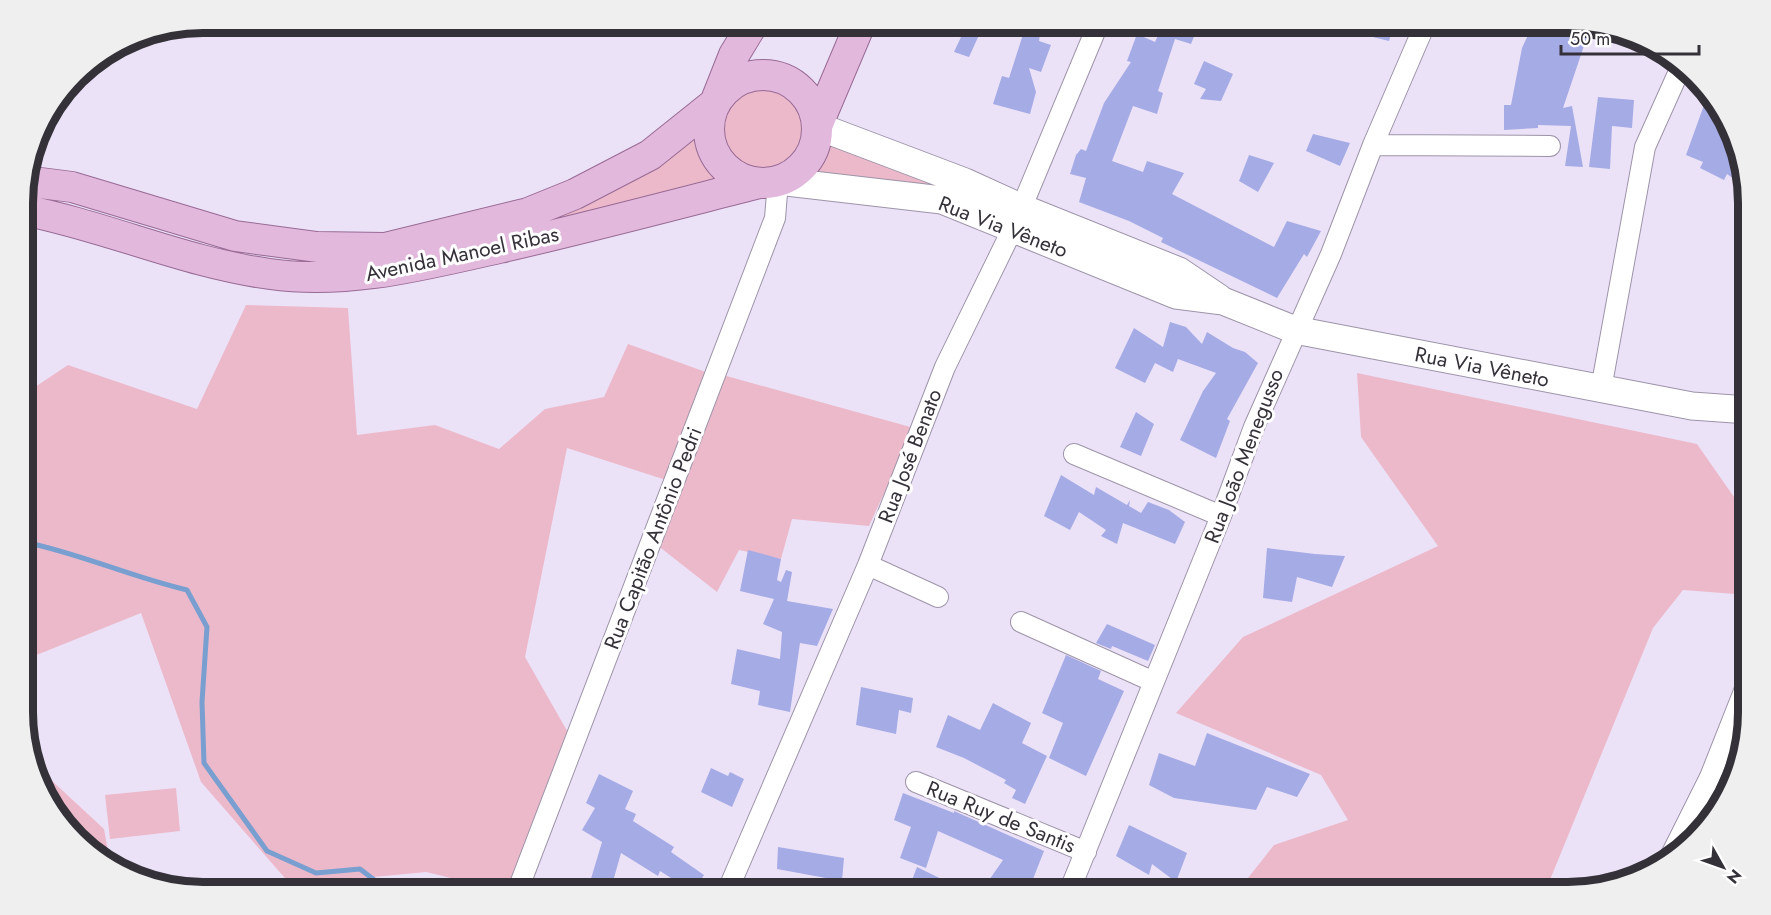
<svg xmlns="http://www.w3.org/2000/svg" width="1771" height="915" viewBox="0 0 1771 915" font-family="Jost,sans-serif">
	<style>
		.green { fill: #ecb9ca }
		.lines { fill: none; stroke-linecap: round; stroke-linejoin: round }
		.stream { stroke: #799fd0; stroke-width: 5 }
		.building { fill: #a5abe5 }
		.street-casing { stroke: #9d94a8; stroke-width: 22 }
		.secondary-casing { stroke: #9d94a8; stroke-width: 29 }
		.primary-casing { stroke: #986a95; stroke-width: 32 }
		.street { stroke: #fff; stroke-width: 20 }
		.secondary { stroke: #fff; stroke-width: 27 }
		.primary { stroke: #e2b8dd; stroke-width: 30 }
		.labels { text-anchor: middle; stroke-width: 6; stroke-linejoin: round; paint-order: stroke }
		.street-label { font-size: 21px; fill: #343139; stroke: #fff }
		.rim { fill: none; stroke: #343139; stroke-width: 8 }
	</style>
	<rect width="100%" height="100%" fill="#ece2f8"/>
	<!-- green -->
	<path class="green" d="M721 129a42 42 0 1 1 84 0a42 42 0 1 1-84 0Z
		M703,119C698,153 709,162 733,184L551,221L550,217Z
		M827,133L953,193L803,173Z
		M246,305L348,308L357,435L435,425L499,449L545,409L604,397L628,344L714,375L672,482L567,448L525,657L574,743L509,892L426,872L291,885L201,782L141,613L24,660L23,395L68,365L197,409Z
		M1357,373L1697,444L1748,517V595L1683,590L1653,628L1545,892H1237L1274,845L1348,820L1321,775L1176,713L1243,637L1438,546L1361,437Z
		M723,375L914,428L869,526L792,519L781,559L739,550L717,592L657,545Z
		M36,766L104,829L110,862L53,813Z
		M176,788L180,831L110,839L105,795Z"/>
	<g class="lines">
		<!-- stream -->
		<path class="stream" d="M24,542C79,553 131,577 187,590L207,627L202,702L204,763L267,851L316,873L360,869L390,892"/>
	</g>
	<!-- building -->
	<path class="building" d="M968,22H985L969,57L954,52Z
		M1027,22H1042L1039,41L1051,45L1041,72L1029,68L1036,92L1030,114L993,104L1002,76L1009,78Z
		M1164,22H1200L1191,44L1175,39L1158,91L1163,93L1157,114L1133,106L1112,161L1143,172L1147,161L1184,173L1172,194L1274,247L1287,221L1321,231L1307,257L1304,254L1277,298L1161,242L1163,238L1129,221L1079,202L1086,178L1070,174L1076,155L1081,149L1086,151L1104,103L1131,62L1127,61L1137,34L1155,42Z
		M1337,22H1395L1389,41L1336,28Z
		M1534,22H1568L1590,28L1563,108L1572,106L1583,167L1565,166L1571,126L1538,125V128L1504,130V105H1511L1522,48Z
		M1204,61L1233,74L1221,101L1200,99L1206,89L1194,84Z
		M1708,94L1718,102L1742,166L1737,181L1727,174L1724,180L1700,168L1703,162L1686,155Z
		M1598,97L1634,100L1632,128L1612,126L1610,169L1589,167Z
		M1313,134L1350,143L1340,166L1306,151Z
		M1249,155L1274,163L1258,192L1239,181Z
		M1170,322L1186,327L1202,344L1207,332L1233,348L1245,352L1258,363L1227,419L1230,421L1216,458L1180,440L1203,391L1216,373L1178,359L1173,372L1155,363L1145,383L1115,368L1134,328L1163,347Z
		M1136,412L1154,424L1141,456L1120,447Z
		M1061,475L1094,495L1096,487L1127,505L1130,500L1129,506L1141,513L1148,502L1169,510L1185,522L1175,544L1123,523L1117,544L1101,536L1106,530L1079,512L1070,530L1044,516Z
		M1267,548L1315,554L1345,556L1332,587L1297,577L1292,602L1263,598Z
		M748,550L781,559L777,580L781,582L786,570L792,572L787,601L833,609L817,646L800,643L790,712L758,705L760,691L731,684L737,649L780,659L782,632L763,624L774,599L740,591Z
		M1107,624L1155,645L1148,661L1112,646L1111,649L1096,643Z
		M1066,655L1101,671L1098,679L1124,691L1086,776L1049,758L1063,723L1042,713Z
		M861,687L913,698L911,713L899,710L896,734L856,725Z
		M993,703L1031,723L1022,743L1047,756L1025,804L1012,798L1016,790L1004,783L1006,780L964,758L936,747L948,715L980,730Z
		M1207,733L1310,774L1297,797L1267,787L1256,810L1174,798L1149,785L1159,753L1195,766Z
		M711,768L728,776L730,772L744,779L732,807L701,792Z
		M599,774L633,791L625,809L636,814L633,821L674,847L671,852L704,875L693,892L660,871L658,876L621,853L610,892H587L602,842L582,830L595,808L586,803Z
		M903,793L954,813V811L1044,851L1033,879L1038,883L1032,892H1021L1012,886L1008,892H1001L987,883L1003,860L938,831L926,868L900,858L911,827L894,820Z
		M1129,825L1187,853L1176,882L1152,864L1149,875L1116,856Z
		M778,847L844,858L842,881L777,869Z
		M917,867L968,892H937L912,880Z"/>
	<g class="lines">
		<!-- street casing -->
		<g class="street-casing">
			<path id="street" d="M1373,145L1550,146
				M1601,389L1645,147L1680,69
				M1074,454L1221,516
				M868,565L938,597
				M1021,622L1154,682
				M916,782L1086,852
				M1667,863L1710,777L1748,681
				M517,892L775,218L778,181
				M727,892L868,565L945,367L1013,228L1099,22
				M1069,892L1221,516L1254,427L1331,254L1373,145L1426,22"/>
		</g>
		<!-- secondary casing -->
		<g class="secondary-casing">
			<path id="secondary" d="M817,126L965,182L1022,208L1179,271L1219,298
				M778,181L942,200L1176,295L1223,301L1295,330L1692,406L1748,410"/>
		</g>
		<!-- primary casing -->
		<g class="primary-casing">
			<path id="primary" d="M709 129a54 54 0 1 1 108 0a54 54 0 1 1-108 0Z
				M817,126L861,22
				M25,181L72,187L235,236L317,247L385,248L528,213L575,194L650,155L715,103L734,55L754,22
				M23,210C106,226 186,263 270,274C348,285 423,265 499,248C586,228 673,205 759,183"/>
		</g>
		<!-- street -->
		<use href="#street" class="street"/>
		<!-- secondary -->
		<use href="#secondary" class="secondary"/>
		<!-- primary -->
		<use href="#primary" class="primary"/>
	</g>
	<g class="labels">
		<!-- street labels -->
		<g class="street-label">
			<text transform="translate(1003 227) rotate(21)" y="7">Rua Via Vêneto</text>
			<text transform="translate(462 254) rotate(-12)" y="7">Avenida Manoel Ribas</text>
			<text transform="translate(1482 367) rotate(11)" y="7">Rua Via Vêneto</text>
			<text transform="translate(910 456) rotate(-69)" y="7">Rua José Benato</text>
			<text transform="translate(1244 456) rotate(-69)" y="7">Rua João Menegusso</text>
			<text transform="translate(653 538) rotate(-69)" y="7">Rua Capitão Antônio Pedri</text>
			<text transform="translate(1001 817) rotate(22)" y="7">Rua Ruy de Santis</text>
		</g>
	</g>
	<!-- crop -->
	<path d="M0 0H1771V915H0ZM203 33H1568A170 170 0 0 1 1738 203V712A170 170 0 0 1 1568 882H203A170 170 0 0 1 33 712V203A170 170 0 0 1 203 33Z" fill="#efefef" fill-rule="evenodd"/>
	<path class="rim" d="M203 33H1568A170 170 0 0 1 1738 203V712A170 170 0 0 1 1568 882H203A170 170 0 0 1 33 712V203A170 170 0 0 1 203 33Z"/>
	<!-- north arrow -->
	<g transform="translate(1723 867) rotate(130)" stroke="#ffffff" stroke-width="4.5" paint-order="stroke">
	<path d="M0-4.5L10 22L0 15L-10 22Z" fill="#343139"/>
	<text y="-9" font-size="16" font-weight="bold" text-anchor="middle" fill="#343139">N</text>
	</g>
	<!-- scale -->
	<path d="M1561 45v9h138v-9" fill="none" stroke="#343139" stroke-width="3"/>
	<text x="1570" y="45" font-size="18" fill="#343139" stroke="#ffffff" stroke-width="4.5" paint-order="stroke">50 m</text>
</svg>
